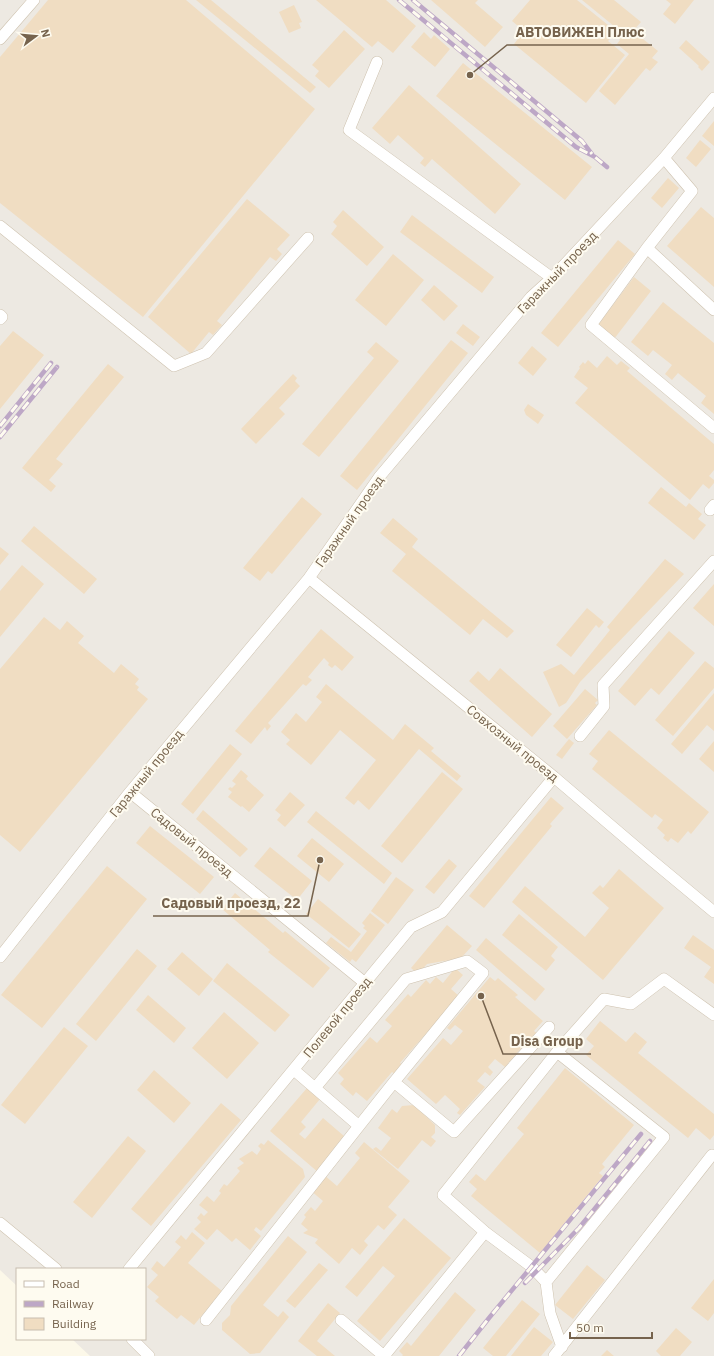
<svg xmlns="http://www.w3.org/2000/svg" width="714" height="1356" viewBox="0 0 714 1356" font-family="'IBM Plex Sans',sans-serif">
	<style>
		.industrial { fill: #ede9e2 }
		.building { fill: #f0ddc2 }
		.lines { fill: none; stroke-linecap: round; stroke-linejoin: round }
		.minor-casing { stroke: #cec2af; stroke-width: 12 }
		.minor { stroke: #fff; stroke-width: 11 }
		.rail-casing { stroke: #bda7c6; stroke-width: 4.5 }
		.rail { stroke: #fefbf0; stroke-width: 3; stroke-dasharray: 9; stroke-linecap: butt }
		.labels { text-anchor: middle; stroke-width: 4; stroke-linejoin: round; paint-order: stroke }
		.street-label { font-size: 13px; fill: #76634d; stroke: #fefbf0 }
		.leader { fill: none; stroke: #76634d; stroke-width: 1.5 }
		.callout-dot { fill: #76634d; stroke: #fefbf0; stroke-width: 1.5 }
		.callout-label { font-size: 14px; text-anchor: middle; font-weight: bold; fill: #76634d; stroke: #fefbf0; stroke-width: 4; stroke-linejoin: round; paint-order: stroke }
	</style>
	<rect width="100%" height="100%" fill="#fcf8e9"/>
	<!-- industrial -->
	<path class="industrial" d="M0,0H714V1356H90L72,1339H145V1269H17V1286L0,1270Z"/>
	<!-- building -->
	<path class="building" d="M48,0H186L315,109L143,317L0,203V57Z
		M196,0H211L316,87L310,93Z
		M316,0H386L416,26L393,53L378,41L372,47Z
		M431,0H478L475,3L503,27L485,47Z
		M530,0H577L613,29L609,34L611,38L608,41L625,55L586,103L514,44L524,31L512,21Z
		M582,0H614L641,22L633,31L658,51L652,58L658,62L650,71L646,68L615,105L599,91L629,54L617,44L620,40L616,36L620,31Z
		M666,0H694L675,24L663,14L671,4Z
		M294,5L302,22L299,23L301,28L289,33L279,12Z
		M344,30L365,49L329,88L315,76L319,71L312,65Z
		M424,32L431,39L434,35L450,49L435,67L411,47Z
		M686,40L710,62L702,71L698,67L699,66L679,48Z
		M463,63L592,167L565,200L436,96Z
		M409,85L521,184L495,214L432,159L425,167L420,163L424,158L398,135L390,144L372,128Z
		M714,121V146L702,136Z
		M700,140L711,149L696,167L686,158Z
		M668,178L679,188L662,208L651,198Z
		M247,199L290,235L277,249L282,254L276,261L270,257L217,321L222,325L213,335L209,332L191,354L148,317Z
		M701,207L714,218V287L667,246Z
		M343,210L384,247L367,266L331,234L337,226L333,222Z
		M412,215L494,277L482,293L400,232Z
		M618,240L635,254L558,347L541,333Z
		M393,254L424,280L386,326L355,300Z
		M634,277L651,291L614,339L597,326Z
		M434,285L458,306L444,321L421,300Z
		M663,302L714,343V414L701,403L706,396L678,373L672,380L665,374L672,365L653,350L648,356L631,342Z
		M463,324L480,337L473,346L456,333Z
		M13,331L44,355L0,409V346Z
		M451,340L468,353L357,490L340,476Z
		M376,342L399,361L319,457L302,444L374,358L367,352Z
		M532,346L547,359L533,376L518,363Z
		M607,356L617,365L621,361L630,368L627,371L714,444V470L709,476L714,480V483L709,489L703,484L690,500L575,403L588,388L574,377L580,368L579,367L583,362L585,364L588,360L597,368Z
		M108,364L124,377L56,459L63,464L49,480L56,486L51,492L22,468Z
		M293,374L297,378L295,381L300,386L279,408L285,414L256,444L241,429Z
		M528,404L544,415L538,424L526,415L524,410Z
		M661,487L686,507L689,503L702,514L698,519L706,525L694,540L648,503Z
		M302,497L322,514L272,574L268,571L260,581L243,568Z
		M393,518L418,539L412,547L514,631L507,638L483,619L470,635L392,571L406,554L380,533Z
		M34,526L97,579L84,594L21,541Z
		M0,547L9,554L0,565Z
		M665,559L684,574L580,682L566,703L559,707L543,672L561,664L574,675L610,630L607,627Z
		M22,565L44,584L0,637V591Z
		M714,584V626L693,608Z
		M587,608L604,622L599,628L596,625L571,657L556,645Z
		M44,617L60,630L67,621L84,636L78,643L114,673L121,664L139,679L135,684L139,687L137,690L148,699L20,852L0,835V669Z
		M321,629L354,657L342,671L335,665L332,668L328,665L329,663L324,658L308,677L312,680L306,686L303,684L268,723L271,726L267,731L265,727L251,744L235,731Z
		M669,631L695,653L659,695L651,688L635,706L618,691Z
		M705,661L714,668V688L673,736L655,720Z
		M500,668L552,714L532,737L469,681L478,671L489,681Z
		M326,684L393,740L405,724L434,748L431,751L461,776L457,781L419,749L369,810L358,800L354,805L345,798L376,760L340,730L311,765L286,744L290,740L281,732L296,713L306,722L322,702L316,697Z
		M585,689L598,700L595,703L597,705L567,739L553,726Z
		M714,693V731L707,725L682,754L671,744Z
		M609,730L709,812L691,834L688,831L678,843L671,838L668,842L663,838L665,835L657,828L663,820L655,814L652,818L592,769L598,761L589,754Z
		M569,739L574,743L562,759L556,755Z
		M714,741V772L699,759Z
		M230,744L242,754L193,814L181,804Z
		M241,770L248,776L246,779L264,795L249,812L242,806L241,807L228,797L232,792L228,789L230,787L232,788L236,784L232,781Z
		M442,772L463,789L402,863L381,846Z
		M290,792L305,805L285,827L277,820L281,815L275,810Z
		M551,797L564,808L550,824L552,826L484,908L469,896Z
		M203,810L248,849L240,857L196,819Z
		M316,811L392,873L384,884L307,822Z
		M150,826L214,877L200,894L136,843Z
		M312,838L344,864L329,882L297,856Z
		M270,847L312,881L297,900L254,866Z
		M449,859L457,866L434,894L425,887Z
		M107,866L147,899L42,1028L1,995Z
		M619,869L664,908L603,980L512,902L525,886L585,937L609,908L592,893L600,885L603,888Z
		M396,877L414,890L388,924L371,911Z
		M235,893L283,933L285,931L330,968L313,988L268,952L270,950L222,909Z
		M318,899L361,934L349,948L306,914Z
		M370,913L385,925L356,962L352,959L350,962L326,943L331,937L351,952L367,931L363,928L365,926L362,923Z
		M519,914L558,947L551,956L555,960L546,971L502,935Z
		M447,925L472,946L461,958L427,964L418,974L411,968Z
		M693,935L714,950V984L704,977L711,967L684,948Z
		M486,938L545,989L535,1001L476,950Z
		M137,949L157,966L96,1041L76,1024Z
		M182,952L213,979L199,996L167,969Z
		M227,963L290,1015L275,1032L213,981Z
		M455,968L463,975L451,989L459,996L400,1063L403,1065L395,1074L392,1072L367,1101L356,1092L353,1096L340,1084L344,1079L338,1073L370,1037L377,1043L392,1026L385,1020L408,994L411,997L426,980L430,984L436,977L443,983Z
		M490,977L495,981L498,978L518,995L515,997L543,1021L534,1031L538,1034L524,1050L521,1048L505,1067L495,1059L488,1067L493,1072L490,1076L485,1072L477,1081L485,1087L460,1115L457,1113L460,1109L445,1095L436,1104L407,1079L443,1038L451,1045L463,1031L455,1025L450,1030L447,1028Z
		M148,995L186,1028L174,1043L136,1010Z
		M224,1012L259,1043L227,1079L192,1048Z
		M600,1021L626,1042L635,1032L647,1042L638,1053L714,1114V1135L710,1140L696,1128L688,1138L586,1055L594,1046L586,1039Z
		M64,1027L88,1046L25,1124L1,1105Z
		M565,1068L634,1125L602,1164L605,1167L599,1173L603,1176L540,1253L471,1196L477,1189L469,1182L476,1174L485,1181L524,1134L517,1128Z
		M154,1070L191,1103L174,1123L137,1090Z
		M307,1088L320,1099L301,1122L306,1127L299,1134L305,1139L323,1118L344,1136L331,1152L334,1154L319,1173L270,1131Z
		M221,1103L241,1120L151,1226L131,1209Z
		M414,1105L435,1125V1133L431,1137L436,1141L431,1147L422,1140L398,1169L373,1149L376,1147L381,1151L391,1138L378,1128L392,1109L397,1113L402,1106Z
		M128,1136L146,1151L92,1218L73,1202Z
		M268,1140L303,1169L305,1177L261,1231L256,1227L254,1230L261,1236L250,1250L236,1238L232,1242L217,1229L207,1240L194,1229L201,1222L197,1218L201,1213L204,1216L208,1212L199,1205L207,1196L214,1202L221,1193L219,1191L224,1184L227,1186L240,1171L237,1168L244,1163L239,1159L252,1151L257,1155L261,1149L258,1146L261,1143L264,1145Z
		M364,1142L410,1181L388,1207L397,1215L384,1230L378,1225L364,1241L368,1245L360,1255L352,1248L339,1264L315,1243L318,1239L303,1233L308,1230L301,1224L306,1217L304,1215L311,1207L315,1211L323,1201L310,1190L323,1174L337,1186L360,1158L355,1153Z
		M404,1218L451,1258L380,1341L357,1321L395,1276L383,1266L357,1297L345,1287Z
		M192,1232L205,1243L188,1263L222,1291L194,1325L181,1315L177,1319L155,1301L159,1297L147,1287L158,1275L151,1269L157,1261L164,1267L181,1247L175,1242L181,1235L186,1240Z
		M288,1236L307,1252L263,1305L278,1317L283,1311L289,1317L260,1353L250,1354L222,1330V1323L230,1315L231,1306Z
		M319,1263L328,1270L295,1308L286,1301Z
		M587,1265L605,1280L573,1319L555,1305Z
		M714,1279V1313L708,1321L691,1308Z
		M455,1292L476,1310L439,1356H402L403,1355L399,1351L407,1342L411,1346Z
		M522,1300L540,1314L506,1356H493L483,1348Z
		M328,1303L340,1313L317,1341L335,1356H317L298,1341Z
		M534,1327L553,1342L541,1356H511Z
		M676,1328L692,1342L680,1356H661L656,1351Z
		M607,1350L614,1356H601Z"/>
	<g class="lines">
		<!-- minor casing -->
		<g class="minor-casing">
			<path id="minor" d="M0,39L34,0
				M377,62L349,130L552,278
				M664,158L692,191L647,248L714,310
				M0,226L174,366L206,353L308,238
				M647,248L591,325L714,428
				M0,315L2,317L0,319
				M710,510L714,505
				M309,578L554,777L649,858L714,912
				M580,736L604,706L603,685L714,561
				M130,792L365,983
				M0,957L130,792L309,578L380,476L531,297L552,278L664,158L714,98
				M315,1088L406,979L467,961L483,973L394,1082
				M359,1126L394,1082L454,1132L549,1027
				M0,1223L56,1269
				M129,1269L411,927L442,912L554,777
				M546,1282L664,1137L557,1052
				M206,1320L359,1126L294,1070
				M341,1320L384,1356L485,1232
				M132,1339L149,1356
				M562,1347L550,1313L546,1282L532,1267L485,1232L443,1195L557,1052L604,999L631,1004L664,979L714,1015
				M554,1356L712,1155"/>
		</g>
		<!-- minor -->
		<use href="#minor" class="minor"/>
		<!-- rail casing -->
		<g class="rail-casing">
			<path id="rail" d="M399,0L576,147L595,157L607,167
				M413,0L582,141L592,154
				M0,426L51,363
				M0,437L57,367
				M525,1283L579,1228L650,1141
				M459,1356L489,1318L641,1134"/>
		</g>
		<!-- rail -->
		<use href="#rail" class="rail"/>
	</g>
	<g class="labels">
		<!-- street labels -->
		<g class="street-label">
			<text transform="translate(557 272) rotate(-46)" y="5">Гаражный проезд</text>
			<text transform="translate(349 521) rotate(-55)" y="5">Гаражный проезд</text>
			<text transform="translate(513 743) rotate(39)" y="5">Совхозный проезд</text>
			<text transform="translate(146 773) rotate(-51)" y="5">Гаражный проезд</text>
			<text transform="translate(192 842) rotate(39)" y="5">Садовый проезд</text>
			<text transform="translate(337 1017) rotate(-51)" y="5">Полевой проезд</text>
		</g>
	</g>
	<!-- callouts -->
	<path class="leader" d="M470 75L507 45H652M320 860L308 916H153M481 996L503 1054H591"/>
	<g class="callout-dot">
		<circle cx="470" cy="75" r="4"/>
		<circle cx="320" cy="860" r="4"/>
		<circle cx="481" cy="996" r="4"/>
	</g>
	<g class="callout-label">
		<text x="580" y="37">АВТОВИЖЕН Плюс</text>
		<text x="231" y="908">Садовый проезд, 22</text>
		<text x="547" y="1046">Disa Group</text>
	</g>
	<!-- legend -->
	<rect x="16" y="1268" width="130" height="72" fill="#fefbf0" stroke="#c8beaf"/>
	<rect x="24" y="1281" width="20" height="6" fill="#ffffff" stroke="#c8beaf"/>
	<text x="52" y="1288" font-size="12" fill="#76634d">Road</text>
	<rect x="24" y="1301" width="20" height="6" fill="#bda7c6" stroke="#c8beaf"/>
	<text x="52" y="1308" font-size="12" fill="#76634d">Railway</text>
	<rect x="24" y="1318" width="20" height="12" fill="#f0ddc2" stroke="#c8beaf"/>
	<text x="52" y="1328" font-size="12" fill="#76634d">Building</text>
	<!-- north arrow -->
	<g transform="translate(36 36) rotate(74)" stroke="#fefbf0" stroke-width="3" paint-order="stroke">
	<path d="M0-3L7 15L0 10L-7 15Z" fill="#76634d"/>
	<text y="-6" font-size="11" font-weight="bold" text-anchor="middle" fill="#76634d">N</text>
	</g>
	<!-- scale -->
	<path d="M570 1332v6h82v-6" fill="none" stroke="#76634d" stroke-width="2"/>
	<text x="576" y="1332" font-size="12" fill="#76634d" stroke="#fefbf0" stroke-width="3" paint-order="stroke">50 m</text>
</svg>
